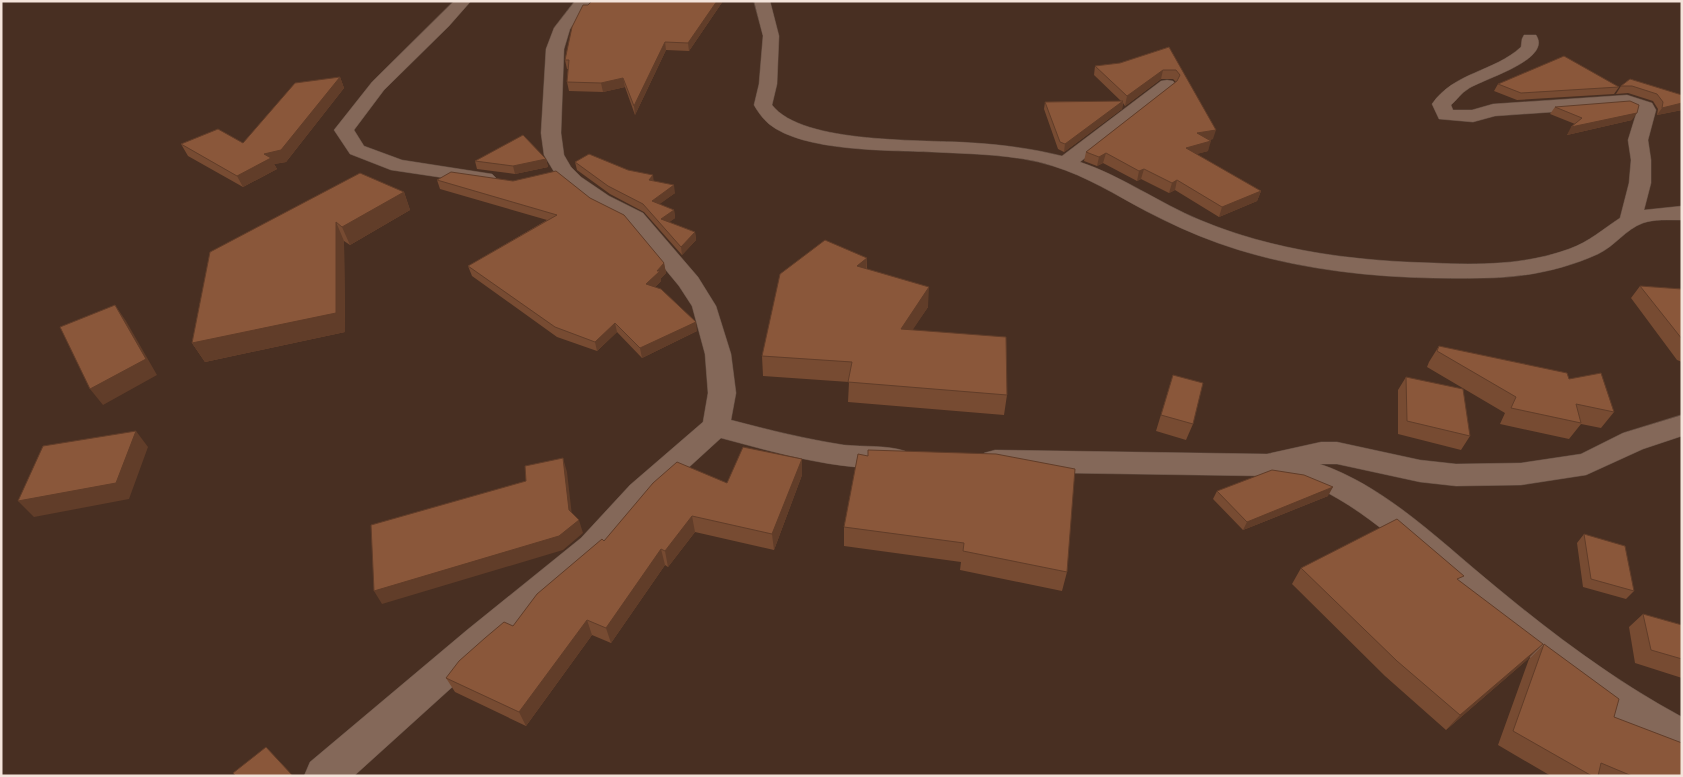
<svg xmlns="http://www.w3.org/2000/svg" width="1683" height="777" viewBox="0 0 1683 777" font-family="Roboto,sans-serif">
	<style>
		.lines { fill: none; stroke-linecap: round; stroke-linejoin: round }
		.minor-casing { stroke: #614c40; stroke-width: 1 }
		.minor { fill: #846859; fill-rule: evenodd }
		.wall { fill: #774b32 }
		.shaded-wall { fill: #613d29 }
		.building { fill: #8a573a; stroke: #613d29 }
	</style>
	<rect width="100%" height="100%" fill="#482f22"/>
	<g class="lines">
		<!-- minor casing -->
		<g class="minor-casing">
			<path id="minor" d="M454,1H471L449,26L384,90L354,130L364,146L402,160L492,174L496,178L492,182L485,184L391,170L350,154L334,130L372,82Z
				M575,1H591L570,29L564,49L561,133L564,155L571,167L581,177L609,196L643,213L698,277L716,306L731,354L736,393L731,420C769,430 806,439 844,445C865,447 886,445 905,451L910,459L905,467C893,471 881,469 868,468C817,465 770,451 721,438L652,501L603,556L491,652L354,776H304L310,762L467,630L581,538L630,485L703,422L708,393L705,354L692,306L679,286L627,223L593,206L567,185L556,175L544,155L541,133L546,49L554,28Z
				M754,1H770L779,36L777,84L772,105C803,145 925,139 975,143C1005,145 1034,149 1062,156L1161,81L1167,80L1173,81L1176,85L1173,89L1080,162C1122,176 1159,203 1200,220C1274,251 1354,261 1434,263C1479,265 1525,265 1569,249C1589,242 1603,229 1620,218L1629,183L1631,160L1628,140L1637,111L1626,107L1495,116L1473,122L1439,119L1432,104C1454,72 1494,72 1521,47L1522,39L1524,35H1536C1553,60 1482,79 1468,89C1461,93 1457,100 1451,105L1453,110H1472L1493,104L1627,95L1652,103L1656,110L1648,140L1651,160V183L1644,210L1682,206V220C1669,220 1654,219 1643,223C1626,229 1615,246 1598,254C1563,270 1522,278 1484,278C1395,280 1302,273 1218,243C1193,234 1169,223 1146,211C1116,195 1086,176 1053,166C1015,154 971,154 932,152C888,150 804,152 769,124C763,119 758,112 754,105L759,84L763,36Z
				M1682,415V436L1643,449L1586,475L1521,485L1456,486L1420,482L1337,464H1320C1387,487 1442,543 1496,587C1554,635 1615,681 1682,717V755C1609,726 1530,659 1472,607C1426,567 1362,503 1305,483C1292,478 1277,478 1264,476L995,472L984,469L980,461L984,453L995,450L1267,454L1321,442H1337L1420,460L1456,464L1521,463L1581,454L1623,433Z"/>
		</g>
		<!-- minor -->
		<use href="#minor" class="minor"/>
	</g>
	<!-- wall -->
	<path class="wall" d="M592,1H723L689,51L666,50L635,115L625,87L603,92L569,91L567,82L568,69H567L565,60L588,5Z
		M1169,47L1213,139L1209,140L1208,151L1196,154L1261,191L1257,201L1219,217L1175,190L1169,193L1141,179L1137,181L1103,163L1097,166L1084,161L1086,152L1176,82L1173,79H1161L1125,106L1123,103L1122,109L1064,152L1058,149L1044,109L1045,102L1121,101L1094,75L1095,66L1120,63Z
		M340,77L344,88L286,162L274,164L277,169L243,187L188,156L181,144L243,143Z
		M1630,79L1682,95V110L1657,115L1658,109L1653,101L1628,93L1616,94L1621,86Z
		M1498,84L1619,87L1614,94L1517,100L1494,91Z
		M1555,107L1632,120L1567,135L1575,124L1550,114Z
		M546,159L548,167L515,174L477,169L475,161Z
		M575,162L654,181L675,193L659,204L674,210L675,218L669,222L695,232L696,240L682,255L644,212L610,194L577,170Z
		M437,180L513,181L664,263L666,273L661,278V281L655,287L697,331L642,358L617,332L597,351L557,337L472,276L468,266L547,220L440,189Z
		M404,192L410,210L350,245L344,241L345,332L205,362L192,343L210,252Z
		M867,258V269L928,307L912,330L1007,395L1004,415L848,402L849,382L763,376L762,356Z
		M1640,286L1682,289V362L1677,360L1631,298Z
		M1439,346L1569,379L1614,412L1601,428L1581,424L1569,439L1500,424L1505,413L1427,367L1429,362Z
		M1173,375L1193,424L1186,440L1156,431Z
		M1406,377L1470,436L1461,450L1398,434V390Z
		M858,454L1067,572L1062,591L960,570L961,562L844,546V527Z
		M802,459V475L774,550L695,532L668,567L665,565L611,643L592,635L526,726L455,692L446,678L513,626L604,541L727,483Z
		M1217,491L1328,496L1243,530L1213,499Z
		M1584,534L1634,591L1626,599L1583,587L1577,543Z
		M1301,568L1460,581L1528,659L1446,730L1385,676L1292,584Z
		M1643,614L1682,625V678L1635,663L1629,627Z
		M1544,644L1614,717L1682,776H1551L1498,745L1529,659Z"/>
	<!-- shaded-wall -->
	<path class="shaded-wall" d="M717,1H723L689,51L688,43Z
		M665,42L666,50L635,115L634,106Z
		M1163,70L1161,79L1125,106L1127,96Z
		M340,77L344,88L286,162L274,164L277,169L243,187L237,176L264,154Z
		M623,78L625,87L603,92L601,83Z
		M1123,101L1122,109L1064,152L1065,144Z
		M1682,103V110L1657,115L1662,108Z
		M1637,113L1632,120L1567,135L1571,127Z
		M1216,130L1213,139L1195,142L1197,133Z
		M1211,141L1208,151L1183,158L1186,148Z
		M1106,153L1103,163L1097,166L1099,157Z
		M546,159L548,167L515,174L513,166Z
		M1144,169L1141,179L1137,181L1139,171Z
		M653,175L654,183L649,180Z
		M1177,180L1175,190L1169,193L1172,183Z
		M674,185L675,193L653,209L652,201Z
		M1261,191L1257,201L1219,217L1222,207Z
		M404,192L410,210L350,245L342,227Z
		M674,210L675,218L663,227L661,219Z
		M336,222L344,241L345,332L205,362L192,343Z
		M695,232L696,240L682,255L681,247Z
		M867,258L866,277L857,266Z
		M664,263L666,273L661,278V281L648,294L646,284Z
		M929,287L928,307L900,349L901,329Z
		M115,305L126,321L157,375L103,405L90,389Z
		M696,322L697,331L642,358L640,348Z
		M615,323L617,332L597,351L595,342Z
		M136,431L148,447L129,499L34,517L18,501Z
		M563,458L567,472L573,524L569,510Z
		M802,459V475L774,550L772,534Z
		M1333,487L1328,496L1243,530L1247,522Z
		M692,516L695,532L668,567L665,551Z
		M579,520L583,533L563,550L382,604L374,591Z
		M661,549L665,565L611,643L606,628Z
		M587,620L592,635L526,726L519,712Z
		M1543,644L1528,659L1446,730L1460,715Z"/>
	<!-- building -->
	<path class="building" d="M592,1H717L688,43L665,42L634,106L623,78L601,83L567,82L569,60H565L572,27L583,5H588Z
		M1169,47L1216,130L1197,133L1211,141L1186,148L1261,191L1222,207L1177,180L1172,183L1144,169L1139,171L1106,153L1099,157L1086,152L1177,81L1180,75L1176,70H1163L1127,96L1095,66L1120,63Z
		M1564,56L1619,87L1521,93L1498,84Z
		M340,77L281,150L264,154L271,158L237,176L181,144L218,129L243,143L295,83Z
		M1630,79L1682,95V103L1662,108L1663,102L1657,94L1632,86H1621Z
		M1123,101L1065,144L1060,142L1045,102Z
		M1630,101L1639,105L1637,113L1571,127L1582,118L1555,107Z
		M523,135L546,159L513,166L475,161Z
		M589,154L628,170L653,175L649,180L674,185L652,201L674,210L661,219L695,232L681,247L643,204L608,186L575,162Z
		M556,171L590,198L624,215L664,263L657,271H660L646,284L661,289L696,322L640,348L615,323L595,342L555,327L468,266L557,215L437,180L451,172L513,181Z
		M360,173L404,192L342,227L336,222V313L192,343L210,252Z
		M825,240L867,258L857,266L929,287L901,329L1006,337L1007,395L848,382L852,362L762,356L780,274Z
		M1640,286L1682,289V339Z
		M115,305L146,359L90,389L60,327Z
		M1439,346L1567,373L1569,379L1601,373L1614,412L1576,404L1581,423L1511,408L1516,397L1437,351Z
		M1173,375L1203,383L1193,424L1161,415Z
		M1406,377L1463,389L1470,436L1407,421Z
		M136,431L116,483L18,501L43,446Z
		M743,447L802,459L772,534L692,516L665,551L661,549L606,628L587,620L519,712L446,678L459,661L485,638L504,622L513,626L537,594L602,539L604,541L653,483L677,462L727,483Z
		M868,450L996,454L1075,469L1067,572L963,551L964,543L844,527L858,454L868,456Z
		M563,458L569,510L579,520L559,536L374,591L371,525L526,481L525,466Z
		M1272,470L1304,475L1333,487L1247,522L1217,491Z
		M1397,519L1464,576L1457,579L1543,644L1460,715L1397,661L1301,568Z
		M1584,534L1625,546L1634,591L1591,579Z
		M1643,614L1682,625V659L1651,650Z
		M1544,644L1619,699L1614,717L1682,743V776H1632L1601,763L1598,776H1592L1513,731Z
		M266,747L293,776H236L233,773Z"/>
	<!-- border -->
	<rect width="1683" height="777" fill="none" stroke="#f4e4db" stroke-width="5"/>
</svg>
